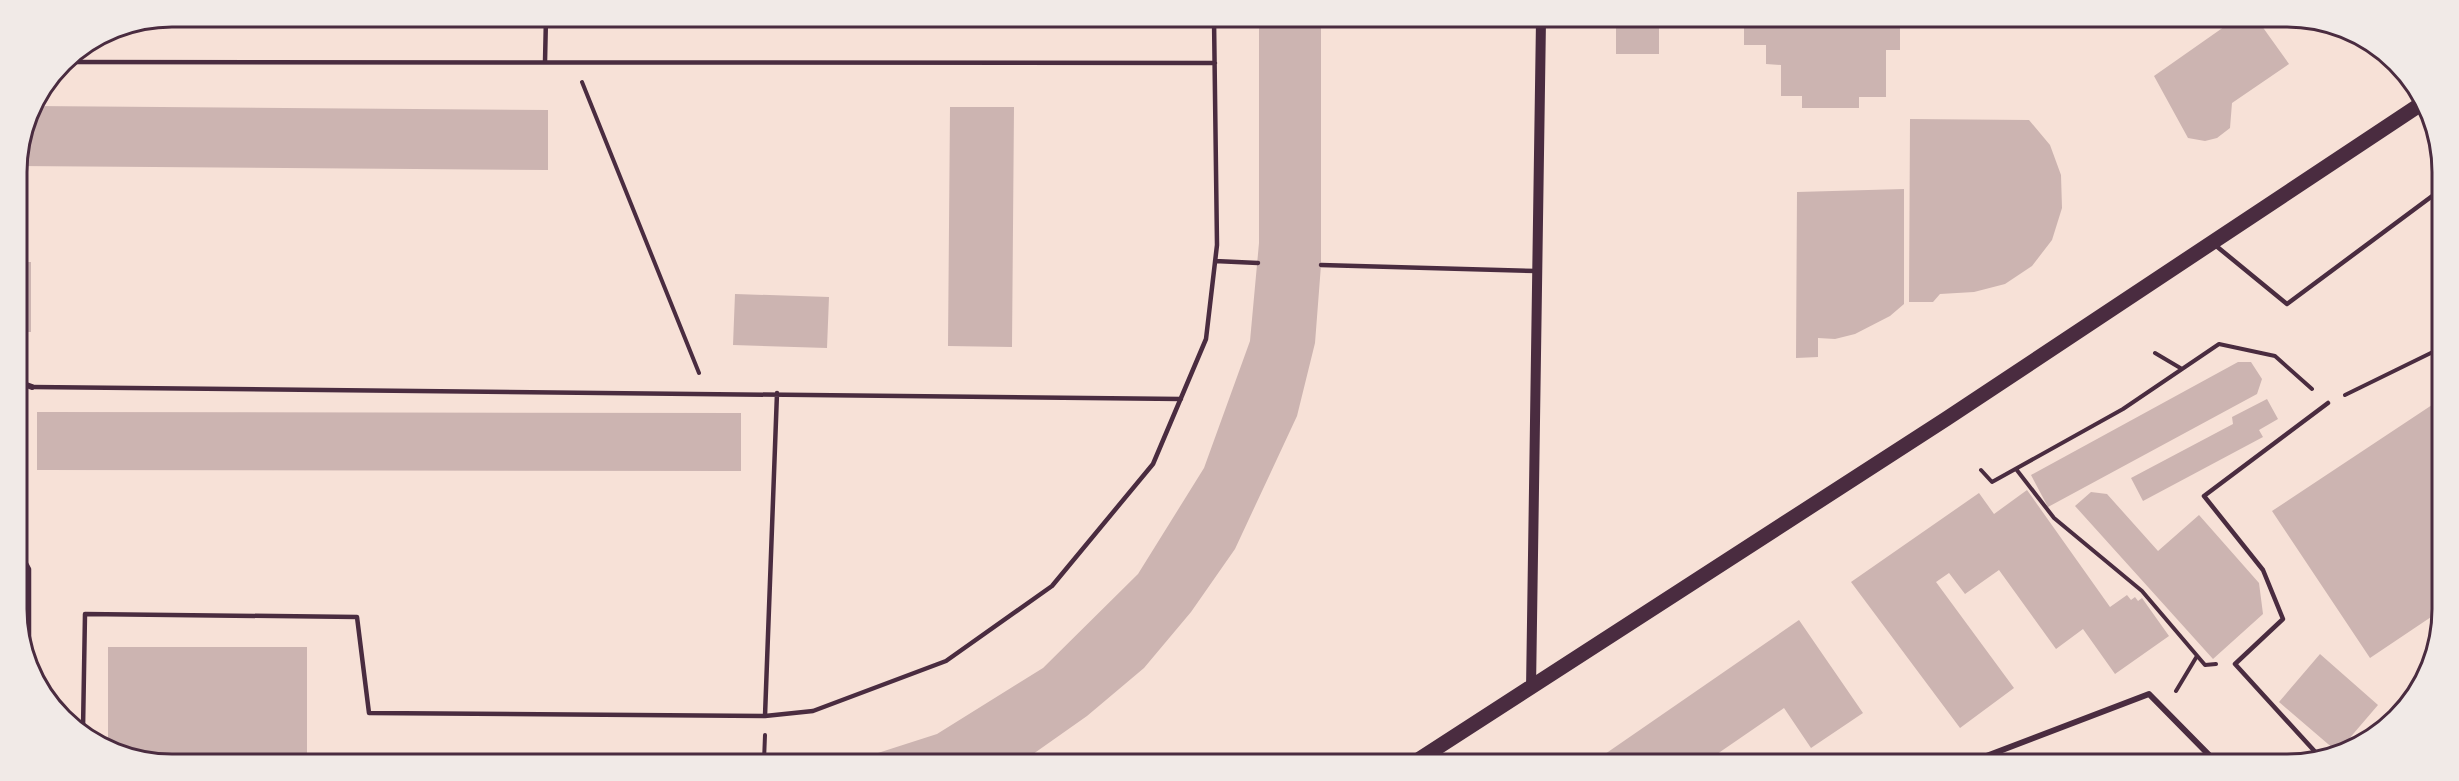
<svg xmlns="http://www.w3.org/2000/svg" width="2459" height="781" viewBox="0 0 2459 781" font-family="'DM Sans',sans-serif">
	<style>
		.building { fill: #ccb4b1 }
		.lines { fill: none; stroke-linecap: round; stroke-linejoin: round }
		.path { stroke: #4a2c40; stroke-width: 4 }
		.service { stroke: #4a2c40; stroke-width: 4.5 }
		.minor { stroke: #4a2c40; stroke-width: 6 }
		.tertiary { stroke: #4a2c40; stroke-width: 10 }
		.primary { stroke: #4a2c40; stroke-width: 15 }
		.rim { fill: none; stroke: #4a2c40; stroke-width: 3 }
	</style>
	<rect width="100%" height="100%" fill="#f7e1d7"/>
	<!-- building -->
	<path class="building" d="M1259,19H1321V265L1315,343L1297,416L1235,549L1191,612L1144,668L1087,716L1026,759L1021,761H853L937,734L1043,668L1138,574L1204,468L1250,341L1259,243Z
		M1616,20H1659V54H1616Z
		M1744,20L1900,21V50H1886V97H1859V108H1802V96H1781V65L1766,64V45H1744Z
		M2231,22H2259L2289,64L2232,103L2230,128L2217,138L2205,141L2188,138L2154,76Z
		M33,106L548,110V170L17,166L29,112Z
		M950,107H1014L1012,347L948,346Z
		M1910,119L2029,120L2050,145L2061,175L2062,208L2052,240L2032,266L2005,284L1974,292L1940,294L1933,302H1909Z
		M1904,189V304L1890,316L1855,334L1835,339L1818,338V357L1796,358L1797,192Z
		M17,262H31V332H18Z
		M735,294L829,297L827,348L733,345Z
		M2238,362H2251L2262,379L2257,394L2048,507L2031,475Z
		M2267,399L2278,419L2259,430L2263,437L2143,501L2131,478L2233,424L2232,417Z
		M2438,401L2437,613L2370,658L2272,511Z
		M37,412L741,413V471L37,470Z
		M2027,490L2110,607L2127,595L2131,600L2135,597L2138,601L2142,598L2169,636L2115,674L2083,629L2056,649L1999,570L1965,594L1949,573L1936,582L2014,688L1960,728L1851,582L1979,493L1994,514Z
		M2091,492L2107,494L2158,551L2199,515L2259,583L2263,614L2213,659L2075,506Z
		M1799,620L1863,713L1811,748L1784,708L1704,763H1592Z
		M108,647H307V760L132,759L108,744Z
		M2320,654L2378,705L2342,747L2335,750L2279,702Z"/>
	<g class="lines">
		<!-- path -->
		<path class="path" d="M582,82L699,373
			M2155,353L2182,369
			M2345,395L2439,349
			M2016,469L2054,518L2142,591L2205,665L2216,664
			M1981,470L1992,482L2123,409L2219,344L2275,356L2312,389
			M2176,691L2197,656
			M764,761L765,735"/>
		<!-- service -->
		<path class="service" d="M63,62L1215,63
			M545,62L546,17
			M2215,245L2287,304L2439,191
			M1215,261L1258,263
			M1321,265L1537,271
			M32,387L1181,399
			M19,550L29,569V657
			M765,716L777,393
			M83,729L85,614L357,617L369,713L765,716L813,711L946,661L1052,586L1153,464L1206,339L1217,245L1214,19
			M2319,756L2235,664L2283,619L2263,570L2204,496L2328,403"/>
		<!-- minor -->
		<path class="minor" d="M18,382L32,387
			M1968,763L2149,694L2218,764"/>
		<!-- tertiary -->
		<path class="tertiary" d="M1531,689L1541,20"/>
		<!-- primary -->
		<path class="primary" d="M1415,762L1946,419L2421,104"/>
	</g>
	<!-- crop -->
	<path d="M0 0H2459V781H0ZM172 27H2287A145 145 0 0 1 2432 172V609A145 145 0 0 1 2287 754H172A145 145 0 0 1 27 609V172A145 145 0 0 1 172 27Z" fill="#f1eae7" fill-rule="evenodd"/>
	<path class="rim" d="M172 27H2287A145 145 0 0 1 2432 172V609A145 145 0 0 1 2287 754H172A145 145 0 0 1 27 609V172A145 145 0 0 1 172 27Z"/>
</svg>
